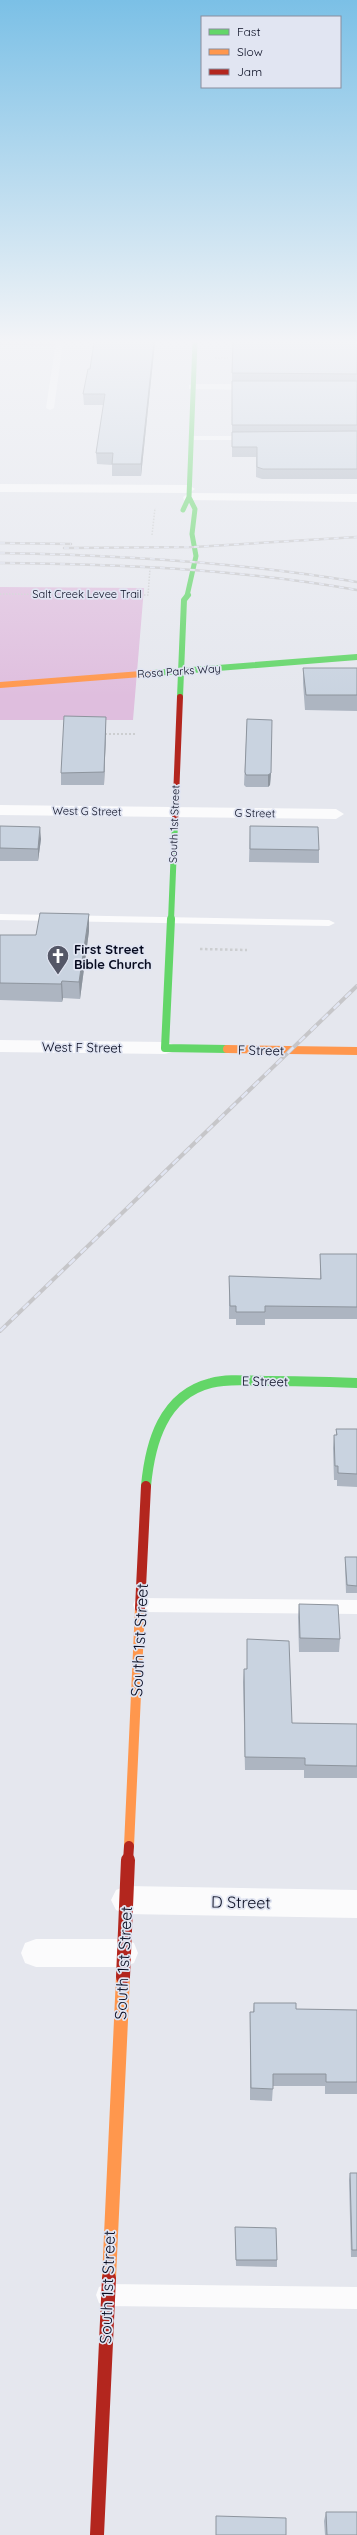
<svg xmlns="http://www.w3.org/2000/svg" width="357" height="2535" viewBox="0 0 357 2535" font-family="Quicksand,sans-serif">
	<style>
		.green { fill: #dfbede }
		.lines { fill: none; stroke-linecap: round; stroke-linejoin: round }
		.path-far2 { stroke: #ccced0; stroke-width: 1.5; stroke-dasharray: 1.5 1.5; stroke-linecap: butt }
		.path-far1 { stroke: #ccced0; stroke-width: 2; stroke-dasharray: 2 2; stroke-linecap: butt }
		.path { stroke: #ccced0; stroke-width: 2.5; stroke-dasharray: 2.5 2.5; stroke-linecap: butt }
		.lane { fill: #fbfbfc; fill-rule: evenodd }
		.street { fill: #fbfbfc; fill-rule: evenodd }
		.fast-far3 { stroke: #63d668; stroke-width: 5 }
		.fast-far2 { stroke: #63d668; stroke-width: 6 }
		.fast-far1 { stroke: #63d668; stroke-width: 8 }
		.fast { stroke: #63d668; stroke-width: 10 }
		.slow-far3 { stroke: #ff974d; stroke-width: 6 }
		.slow-far2 { stroke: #ff974d; stroke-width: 8 }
		.slow-far1 { stroke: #ff974d; stroke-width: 10 }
		.slow { stroke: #ff974d; stroke-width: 14 }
		.jam-far2 { stroke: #b3261e; stroke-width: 6 }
		.jam-far1 { stroke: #b3261e; stroke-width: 10 }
		.jam { stroke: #b3261e; stroke-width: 14 }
		.rail-far1-casing { stroke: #c6c6c9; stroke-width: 2.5 }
		.rail-casing { stroke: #c6c6c9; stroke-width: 4 }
		.rail-far1 { stroke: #e1e5f2; stroke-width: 1.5; stroke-dasharray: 5; stroke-linecap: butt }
		.rail { stroke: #e1e5f2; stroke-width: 2.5; stroke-dasharray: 8; stroke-linecap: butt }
		.wall { fill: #adb5c1 }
		.shaded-wall { fill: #8d949d }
		.building { fill: #c9d3e0; stroke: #8d949d }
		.labels { text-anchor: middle; stroke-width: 3.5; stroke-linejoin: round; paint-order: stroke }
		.far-street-label { font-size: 11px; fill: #060a1f; stroke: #e1e5f2 }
		.poi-label { font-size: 13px; font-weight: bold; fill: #060a1f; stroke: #e1e5f2; text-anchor: start }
		.street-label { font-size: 13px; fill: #060a1f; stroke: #e1e5f2 }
		.near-street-label { font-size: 16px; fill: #060a1f; stroke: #e1e5f2 }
	</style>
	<rect width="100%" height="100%" fill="#e5e7ee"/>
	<!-- green -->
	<path class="green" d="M0,342H57L56,346L0,345Z
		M0,587L144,588L133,720H0Z"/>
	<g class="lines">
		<!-- path-far2 -->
		<path class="path-far2" d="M215,358H228
			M152,535L155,508
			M0,594L148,595L150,569"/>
		<!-- path-far1 -->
		<path class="path-far1" d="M105,734H137"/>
		<!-- path -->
		<path class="path" d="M200,949L247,950"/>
		<!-- lane -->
		<path class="lane" d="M56,342H63L54,408L50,410L46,408Z
			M189,436H251L255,438L251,440H189Z
			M0,914L329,920L335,923L329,926L0,920Z
			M141,1598L357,1600V1614L141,1612L135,1610L133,1605L135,1600Z
			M107,2284L357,2287V2309L107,2306L99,2303L96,2295L99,2287Z"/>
		<!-- street -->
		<path class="street" d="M193,384H262L268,387L262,390L189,389V385Z
			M0,484L189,485L195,489L189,493L0,492Z
			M189,493L357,494V502L184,500L183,497Z
			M0,805L336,809L344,814L336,819L0,815Z
			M0,1040L165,1042L172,1044L175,1048L172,1052L165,1054L0,1052Z
			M126,1886L357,1890V1918L126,1914L116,1910L111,1900L116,1890Z
			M36,1939H123L134,1943L138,1953L134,1963L123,1967H36L25,1963L21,1953L25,1943Z"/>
		<!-- fast-far3 -->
		<path class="fast-far3" d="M183,510L189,497L195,342
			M187,596L196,556L192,534L195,509L189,497"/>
		<!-- fast-far2 -->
		<path class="fast-far2" d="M154,673L357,657
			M180,697L184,600L188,595
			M171,920L175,823"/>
		<!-- fast-far1 -->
		<path class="fast-far1" d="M171,919L165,1048L227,1049"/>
		<!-- fast -->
		<path class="fast" d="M146,1486C150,1443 163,1395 211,1383C229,1378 250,1381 269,1381C298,1381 328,1382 357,1383"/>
		<!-- slow-far3 -->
		<path class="slow-far3" d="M0,685L154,673"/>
		<!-- slow-far2 -->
		<path class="slow-far2" d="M227,1049L357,1051"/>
		<!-- slow-far1 -->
		<path class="slow-far1" d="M129,1846L140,1608"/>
		<!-- slow -->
		<path class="slow" d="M109,2278L123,1977"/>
		<!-- jam-far2 -->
		<path class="jam-far2" d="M175,823L180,697"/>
		<!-- jam-far1 -->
		<path class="jam-far1" d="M140,1608L146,1486
			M128,1861L129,1846"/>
		<!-- jam -->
		<path class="jam" d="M123,1977L128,1860
			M97,2535L109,2278"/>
		<!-- rail-far1 casing -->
		<g class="rail-far1-casing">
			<path id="rail-far1" d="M0,543L71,544
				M64,548L194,547L357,537
				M0,553C120,555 239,562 357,582
				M0,563C120,564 239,569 357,590"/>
		</g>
		<!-- rail casing -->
		<g class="rail-casing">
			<path id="rail" d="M0,1331L357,986"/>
		</g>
		<!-- rail-far1 -->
		<use href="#rail-far1" class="rail-far1"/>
		<!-- rail -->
		<use href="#rail" class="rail"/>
	</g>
	<!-- wall -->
	<path class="wall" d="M94,342H155L141,476H112V465L97,464L96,453L104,405H84L83,394L90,369Z
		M357,342V479H262L256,477V457H232V373Z
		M303,668H357V711L305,710L303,683Z
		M106,717V730L104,785H61V773Z
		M247,719L271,773L270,785L268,787H246L244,785Z
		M0,826L41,839L38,861H0Z
		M250,826L319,850V863L249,862Z
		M89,914V931L80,999L63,998L62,1002L0,1000V935H36Z
		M320,1254H357V1319H265V1325H236V1319H229V1276L320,1279Z
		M336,1429H357V1487L337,1486V1480H334L333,1448L334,1435H336Z
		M345,1557H357V1593H346L345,1565Z
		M299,1604L340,1639L339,1652H299L298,1617Z
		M247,1639L292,1723L357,1724V1778H304V1770H245L243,1682L244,1669H247Z
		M254,2003L296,2009L357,2010V2094H325V2086H273L272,2101L250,2100V2012H253Z
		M350,2173H357V2257H351L349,2180Z
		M235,2227L277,2260V2267L236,2266Z
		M326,2512L357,2535H325L324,2521Z"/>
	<!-- shaded-wall -->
	<path class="shaded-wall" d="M154,342H155L141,476V464Z
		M106,717V730L104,785V772Z
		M271,773L270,785L268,787V775Z
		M40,827L41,839L38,861V849Z
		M89,914V931L80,999L79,982Z
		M62,981L63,998L62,1002L61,984Z"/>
	<!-- building -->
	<path class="building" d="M94,342H154L141,464H112L113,453H96L105,394H83L88,369H90Z
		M233,342H357V374L232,373Z
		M232,381H357V425H232Z
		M357,431V469H263L257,467V447H232V432Z
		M303,668H357V695H306Z
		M64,716L106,717L104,772L61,773Z
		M247,719L272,720L271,773L268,775H246L245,772Z
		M0,826L40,827L38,849L0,848Z
		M250,826L318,827L319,850L250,849Z
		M40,913L89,914L79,982L62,981L61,984L0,983V935H36Z
		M320,1254H357V1307L265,1306V1312H236V1306H230L229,1276L321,1279Z
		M336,1429H357V1474L338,1473V1466H335L334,1435H337Z
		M345,1557H357V1586L347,1585Z
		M299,1604L338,1605L340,1639L300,1638Z
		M247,1639L289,1641L292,1723L357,1724V1766L305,1765V1758L245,1757L244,1669H247Z
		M254,2003H296V2009L357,2010V2082H326V2074H273V2089L251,2088L250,2012H254Z
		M350,2173H357V2250H352Z
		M235,2227L276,2228L277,2260H236Z
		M326,2512H357V2535H327Z
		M216,2516L286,2518V2535H216Z"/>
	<!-- sky -->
	<linearGradient id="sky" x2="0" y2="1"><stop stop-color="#7bc0e6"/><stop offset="0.49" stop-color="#f3f4f7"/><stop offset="1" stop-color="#f3f4f7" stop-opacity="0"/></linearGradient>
	<rect width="357" height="697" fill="url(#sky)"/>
	<!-- icons -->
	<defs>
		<g id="church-pin" transform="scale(1.15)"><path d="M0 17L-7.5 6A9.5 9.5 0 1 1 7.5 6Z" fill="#545767" stroke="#e1e5f2"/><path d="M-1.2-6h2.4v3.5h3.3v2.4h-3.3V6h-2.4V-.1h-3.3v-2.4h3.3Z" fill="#fff"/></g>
	</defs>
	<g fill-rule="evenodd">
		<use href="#church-pin" x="58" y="956"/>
	</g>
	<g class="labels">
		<!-- far-street labels -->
		<g class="far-street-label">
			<text x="87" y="598">Salt Creek Levee Trail</text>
			<text transform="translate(179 671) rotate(-4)" y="4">Rosa Parks Way</text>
			<text transform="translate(87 811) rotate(1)" y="4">West G Street</text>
			<text transform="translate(255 813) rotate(1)" y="4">G Street</text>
			<text transform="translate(174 824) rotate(-88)" y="4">South 1st Street</text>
		</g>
		<!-- poi labels -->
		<g class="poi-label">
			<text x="74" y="954">First Street<tspan x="74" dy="15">Bible Church</tspan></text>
		</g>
		<!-- street labels -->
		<g class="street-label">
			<text transform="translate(82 1047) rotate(1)" y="5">West F Street</text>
			<text transform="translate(261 1050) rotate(1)" y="5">F Street</text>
			<text transform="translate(265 1381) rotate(1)" y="5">E Street</text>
		</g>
		<!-- near-street labels -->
		<g class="near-street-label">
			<text transform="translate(139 1640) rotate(-87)" y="6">South 1st Street</text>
			<text transform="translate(241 1902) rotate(1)" y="6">D Street</text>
			<text transform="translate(123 1963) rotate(-87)" y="6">South 1st Street</text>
			<text transform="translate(107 2287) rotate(-88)" y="6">South 1st Street</text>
		</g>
	</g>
	<!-- legend -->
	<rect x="201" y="16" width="140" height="72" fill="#e1e5f2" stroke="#898d9e"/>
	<rect x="209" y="29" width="20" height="6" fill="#63d668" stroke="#898d9e"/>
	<text x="237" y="36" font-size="12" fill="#060a1f">Fast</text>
	<rect x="209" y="49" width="20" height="6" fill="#ff974d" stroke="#898d9e"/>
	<text x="237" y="56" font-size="12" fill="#060a1f">Slow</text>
	<rect x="209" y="69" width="20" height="6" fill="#b3261e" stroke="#898d9e"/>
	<text x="237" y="76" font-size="12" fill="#060a1f">Jam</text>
</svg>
